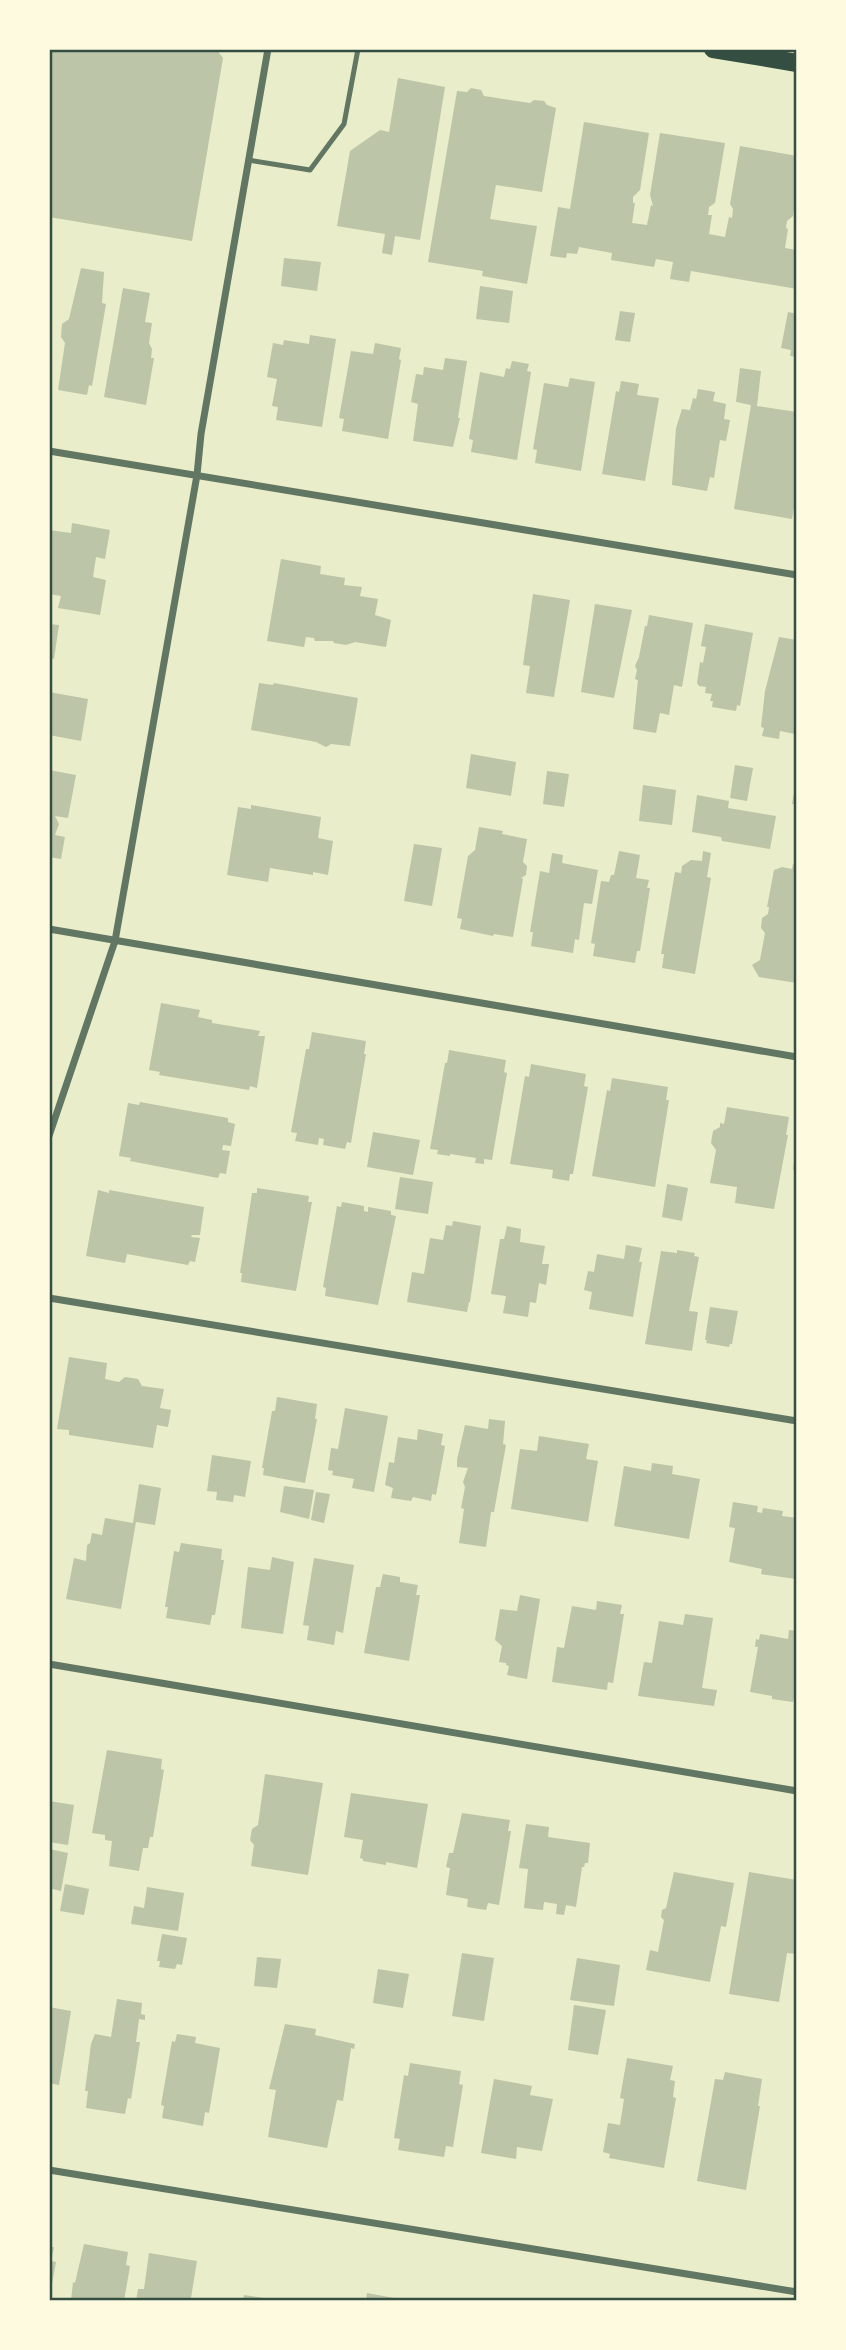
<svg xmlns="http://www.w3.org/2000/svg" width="846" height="2350" viewBox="0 0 846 2350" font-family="Karla,sans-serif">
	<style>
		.building { fill: #bcc5a7 }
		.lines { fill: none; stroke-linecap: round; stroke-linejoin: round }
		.service { stroke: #617663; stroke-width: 5 }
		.minor { stroke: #617663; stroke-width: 7 }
		.primary { stroke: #344e41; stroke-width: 18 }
		.neatline { fill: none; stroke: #344e41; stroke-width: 2.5 }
	</style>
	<rect width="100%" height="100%" fill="#e9edc9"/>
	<!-- building -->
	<path class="building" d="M49,49H216L223,58L192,241L49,217Z
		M398,78L445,87L420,240L395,236L392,255L382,253L385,234L337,226L350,151L380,130L389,132Z
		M471,88L481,90L484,96L530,103L534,100L544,101L547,105L556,108L542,192L496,185L490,219L537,226L527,284L482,276L483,271L428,262L457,91L467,92Z
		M584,122L649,133L640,190L633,197V203H635L632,223L647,225L651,205L653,206L650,195L660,133L725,143L715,203L709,207L708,215H712L709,234L725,237L729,217L732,218L733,209L730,204L740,146L797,156V191L793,216L787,221L786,228L788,229L785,248L797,250V289L691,271L689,282L670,279L673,262L656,259L654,267L611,260L612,253L579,247L577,254L567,253L566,258L550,256L558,207L570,209Z
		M284,258L321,262L317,291L281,286Z
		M81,268L104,272L102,303L106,304L92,386L89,385L87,395L58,390L65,343L61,337L62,324L69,319Z
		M480,286L513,291L509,323L476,319Z
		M123,288L150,293L145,322L152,323L149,343L152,349L151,358H154L146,405L104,397Z
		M620,311L635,313L630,342L615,340Z
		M788,312L797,314V357L790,356L791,350L781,348Z
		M310,335L336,339L322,427L276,420L278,407L272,406L277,379L267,377L273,343L283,345L284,340L309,344Z
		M375,343L401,348L399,359L401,360L388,439L342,431L344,419L339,418L351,351L373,354Z
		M445,358L467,361L458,418H460L453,447L413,441L418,404L411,402L416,374L423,375L424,367L443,370Z
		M512,361L529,364L527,371L531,372L517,460L471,452L473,440L469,439L480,372L504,377L506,368L510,369Z
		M740,368L761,371L757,406L797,412V490L792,519L734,509L751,405L736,402Z
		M570,378L595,382L581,471L535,463L537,450L533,449L544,383L568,387Z
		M621,381L639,384L637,395L659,398L645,481L602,474L616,391L619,392Z
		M698,389L715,392L713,401L726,404L724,419L730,420L726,441L720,440L714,478L710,477L707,491L672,485L676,428L682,409L690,410L693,398L696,399Z
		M72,523L110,530L105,559L96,557L93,577L106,580L100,615L58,608L61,596L49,594V530L71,533Z
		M281,559L321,566L320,574L345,578L344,585L362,587L360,596L378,599L375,615L391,620L386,647L355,642L346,645L334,643L333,641H315L314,638L306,637L304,647L267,641Z
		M533,594L570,600L554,697L526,693L530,666L523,665Z
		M595,604L632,610L614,698L581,692Z
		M649,615L693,623L682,687L674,685L669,715L660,713L656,733L633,729L638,680L635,679L637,670L635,666L639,657L645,626H647Z
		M49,624L59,625L54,659L49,658Z
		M705,624L753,633L740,706L737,705L736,711L712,707L713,701H710L712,694L705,693L706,687L699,686L697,683L700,662L703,663L706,647L701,646Z
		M779,637L797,640V724L795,734L780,731L779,739L762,736L764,728L761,727L765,691Z
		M259,683L273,685L274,683L358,698L350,746L331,744L326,747L316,742L251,730Z
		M49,692L88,699L81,741L49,735Z
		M471,754L516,762L511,796L466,788Z
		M735,765L753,768L747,801L730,798Z
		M49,770L76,775L68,818L55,816L59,824L55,835L65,837L61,859L49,857Z
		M547,771L569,774L564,807L543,804Z
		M796,781H797V805L792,804Z
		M643,785L676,790L672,825L639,821Z
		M697,795L729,801L728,808L776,816L770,849L722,841L721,837L692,832Z
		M251,805L321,817L318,838L333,841L328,875L313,872V875L270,868L268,882L227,875L238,807L251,809Z
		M479,827L503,831L502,834L527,839L523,862L527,866L526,875L521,878L523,879L513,937L494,934L493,936L460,929L462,919L457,918L468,856L475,850Z
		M414,844L442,848L432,906L404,901Z
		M619,851L640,855L636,878L649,880L647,888H650L640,951H637L635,963L593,956L595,944L591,943L601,881L609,882L611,875H614Z
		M703,851L711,853L707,877L711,878L695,974L662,968L664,954H661L675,872L681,873L682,866L691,860L702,861Z
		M552,853L563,855L562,863L598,870L592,904L584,903L579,940L575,939L573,953L531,946L533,932H530L540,871L549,873Z
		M793,864H797V983L759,977L752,965L760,960L765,933L761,928L762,918L768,914L769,907H767L774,870L782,867L792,869Z
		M161,1003L200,1010L198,1017L212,1020V1023L260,1031L258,1036H265L257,1088L250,1086L249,1090L159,1075L160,1072L149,1070Z
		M312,1032L366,1041L364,1054H366L351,1143L347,1142L345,1149L323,1145L324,1139L319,1138L318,1145L295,1141L297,1133L291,1132L306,1049H309Z
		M449,1050L506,1060L504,1072L507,1073L492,1160L484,1159V1164L475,1163L476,1158L450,1154V1156L437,1154L438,1150L430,1149L445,1063H447Z
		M531,1064L586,1074L584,1086L588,1087L573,1174H570L569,1181L552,1178L553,1170L510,1164L525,1076L529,1077Z
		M612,1078L668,1087L666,1100H669L655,1187L592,1176L607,1090L610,1091Z
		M140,1102L228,1118V1122L235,1124L231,1146L223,1145L222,1150L230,1151L226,1174L220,1173L218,1178L130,1161L131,1158L119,1156L128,1103L139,1105Z
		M727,1107L789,1117L786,1135H788L774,1209L735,1203L737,1187L710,1183L716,1150L711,1143L713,1131L720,1127V1123L724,1124Z
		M373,1132L420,1140L413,1175L367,1167Z
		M795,1153H797V1170H793Z
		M400,1177L433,1182L428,1214L395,1209Z
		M667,1184L688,1188L682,1221L662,1217Z
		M257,1188L309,1196L308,1202H312L296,1291L241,1282L242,1273H240L252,1193H257Z
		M98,1190L109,1193V1190L204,1207L200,1235H192L191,1237L200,1238L195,1262L190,1261L188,1265L127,1254L125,1263L86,1256Z
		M342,1202L364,1206V1211L368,1212V1207L391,1211V1215L396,1216L378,1305L325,1296L326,1288L323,1287L337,1206L341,1207Z
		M453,1221L481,1226L470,1302H469L467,1312L407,1302L412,1272L424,1274L430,1238L443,1240L446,1225L452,1226Z
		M507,1226L521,1229L520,1242L545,1246L542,1264H549L546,1285L539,1283L536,1303L530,1302L528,1317L503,1313L506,1296L491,1294L500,1239H504Z
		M626,1245L642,1248L639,1262H642L633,1317L589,1309L592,1292L584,1290L588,1271L594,1272L597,1254L624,1259Z
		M677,1250L695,1253L694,1256L699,1257L689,1311L698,1312L692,1351L645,1344L661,1251L677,1253Z
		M710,1307L738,1311L732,1344H730L729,1347L706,1343L707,1340H705Z
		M69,1357L107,1363L105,1379L119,1382L125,1377L138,1379L142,1386L164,1389L160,1408L171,1410L168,1427L157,1425L153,1448L69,1435V1430L57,1429Z
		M277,1397L317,1404L315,1419H317L305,1483L263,1475L264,1468H262L272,1411H275Z
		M345,1408L388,1416L374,1492L352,1488L354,1479L332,1475L333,1471L328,1470L331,1448L338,1449Z
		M489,1419L505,1421L503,1444L506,1445L494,1512H491L486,1547L459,1543L464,1509L461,1508L465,1487L463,1482L468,1468L457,1467V1460L465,1425L488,1429Z
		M418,1429L443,1434L441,1445L445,1446L436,1495L432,1494L431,1501L413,1497L411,1501L391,1498L393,1488L385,1485L389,1462L394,1463L398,1437L417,1440Z
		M539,1436L589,1444L586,1459L598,1461L588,1522L511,1509L520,1449L537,1451Z
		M212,1455L251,1461L245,1497L234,1495L233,1502L216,1500L217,1492L207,1491Z
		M652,1463L673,1466L672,1474L700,1479L689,1539L614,1526L624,1466L651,1471Z
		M139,1484L161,1488L155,1525L136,1522L121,1609L66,1599L74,1558L86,1561L87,1545L90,1543L92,1533L102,1535L105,1518L133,1523Z
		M284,1486L314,1490L309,1519L280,1512Z
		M316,1492L330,1494L324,1523L311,1520Z
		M733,1502L758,1506L757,1512L762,1513L763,1508L783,1511L782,1516L797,1518L796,1579L761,1574L762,1569L729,1562L735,1528L729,1527Z
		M181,1543L222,1549L221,1560H224L215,1615H212L210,1625L166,1618L168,1607H165L174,1551L179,1552Z
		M272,1557L294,1562L283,1634L241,1628L248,1567L270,1570Z
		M314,1558L354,1565L343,1633L336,1631L334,1645L307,1640L309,1626L303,1625Z
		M383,1574L400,1577V1582L418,1585L416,1595H420L409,1661L364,1653L376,1587H380Z
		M520,1595L540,1599L527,1679L507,1675L509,1666L506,1665V1663L499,1662L502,1646L495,1640L500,1609L517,1611Z
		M597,1601L622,1605L620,1614H624L613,1683L608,1682L607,1690L552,1682L557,1647L564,1648L572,1606L596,1610Z
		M685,1614L713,1618L702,1688L717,1690L714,1706L638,1696L644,1662L652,1663L659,1621L683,1625Z
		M789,1630L797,1631V1699L794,1698L793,1702L772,1699V1696L750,1692L758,1647H755L756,1639L759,1640L760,1634L788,1639Z
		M107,1750L162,1759L161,1769L164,1770L153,1837H150L148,1848H143L139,1871L109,1866L112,1841L105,1840V1835L92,1833Z
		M265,1774L323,1783L308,1875L251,1866L254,1845L250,1840L252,1829L258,1825Z
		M351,1793L428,1804L417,1868L386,1862V1865L363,1861V1859L360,1858L363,1840L344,1837Z
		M49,1801L74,1805L68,1845L49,1842Z
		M462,1813L510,1820L508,1831H511L499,1905L488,1903L486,1910L467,1907L468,1899L446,1895L450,1868L446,1867L449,1853H453Z
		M526,1824L549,1827L548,1837L590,1843L588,1863H585L584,1867H582L576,1907L566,1905L564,1915L556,1914L557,1904L544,1902L543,1910L524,1908L528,1869L519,1868Z
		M49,1849L68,1853L61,1891L49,1888Z
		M674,1872L734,1883L726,1927L721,1926L710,1982L646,1970L650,1950L658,1952L664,1920L661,1917L662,1910L666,1908Z
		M749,1872L797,1880V1954L787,1953L779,2002L729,1994Z
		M65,1884L89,1889L84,1915L60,1911Z
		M147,1887L184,1893L178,1931L131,1924L134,1906L144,1908Z
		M162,1934L187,1938L182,1965L177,1964L175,1969L159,1967L160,1961H157Z
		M462,1953L494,1958L484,2021L452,2016Z
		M257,1957L281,1959L277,1988L254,1986Z
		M577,1958L620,1965L614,2006L570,2000Z
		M378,1969L409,1974L403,2008L373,2003Z
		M117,1999L142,2003L141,2014L145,2015V2020L139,2019L136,2042H140L131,2099L128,2098L125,2114L86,2108L88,2091H85L91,2044L95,2034L111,2037Z
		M574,2005L606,2010L598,2055L568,2050Z
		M49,2007L71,2011L59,2085L49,2083Z
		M285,2024L316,2029L315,2035L355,2044L354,2049L351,2048L343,2101L337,2100L327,2148L268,2137L276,2090L269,2089Z
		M177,2034L196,2037L195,2043L220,2048L209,2113L205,2112L203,2126L162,2118L164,2106L161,2105L172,2041L175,2042Z
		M627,2058L673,2066L670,2080L675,2081L673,2097L676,2098L664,2168L609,2158L610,2154L603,2152L608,2123L620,2125L624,2099L620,2098Z
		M410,2063L461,2071L459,2084L463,2085L453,2147L446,2146L444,2157L398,2150L400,2139L394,2138L404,2075L408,2076Z
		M725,2072L762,2079L758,2106H760L746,2190L697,2181L715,2079L723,2080Z
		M494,2079L532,2086L530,2095L553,2099L542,2151L517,2147L516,2159L481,2153Z
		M84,2244L128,2252L126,2265L130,2266L124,2301H71L73,2282L75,2283Z
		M49,2247H54L51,2261L56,2262L50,2295Z
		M149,2253L197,2261L191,2298L197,2299V2301H136L138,2289H144Z
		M367,2293L405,2300L404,2301H366Z
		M244,2295L270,2299V2301H243Z"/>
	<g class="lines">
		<!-- service -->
		<path class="service" d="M248,160L310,170L344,124L358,49"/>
		<!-- minor -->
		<path class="minor" d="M49,451L797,575
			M49,929L797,1057
			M49,1136L115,941L197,475L201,434L268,49
			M49,1298L797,1421
			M49,1664L797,1791
			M49,2170L797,2292"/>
		<!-- primary -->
		<path class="primary" d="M713,49L797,63"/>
	</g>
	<!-- border -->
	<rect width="846" height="2350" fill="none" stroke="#fefae0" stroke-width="102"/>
	<rect x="51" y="51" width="744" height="2248" class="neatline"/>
</svg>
